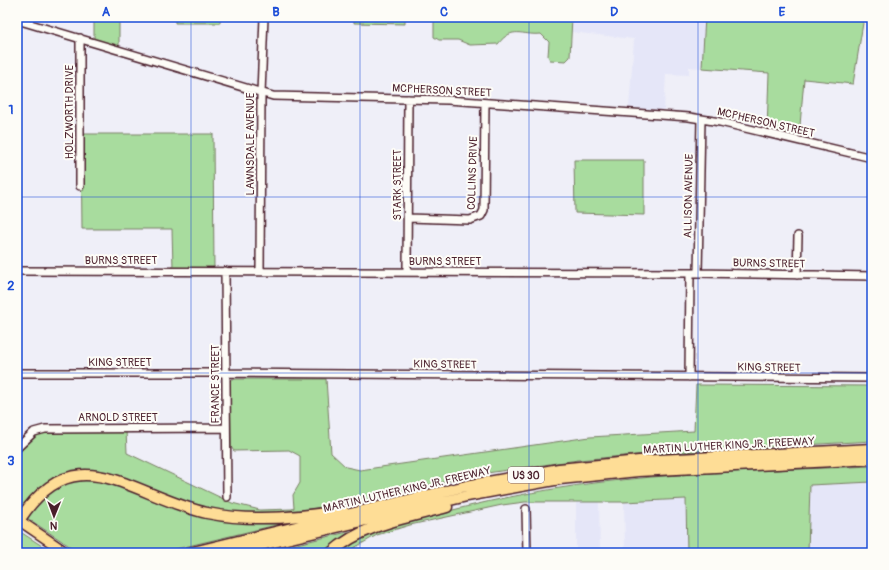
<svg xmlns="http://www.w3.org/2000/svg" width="889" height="570" viewBox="0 0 889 570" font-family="Pangolin,sans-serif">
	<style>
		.built { fill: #e5e6f8 }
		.green { fill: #a8dc9e; stroke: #797e64 }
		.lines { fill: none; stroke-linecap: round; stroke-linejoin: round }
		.minor-casing { stroke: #4a1f2b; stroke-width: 10 }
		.major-casing { stroke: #4a1f2b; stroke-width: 12 }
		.highway-casing { stroke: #4a1f2b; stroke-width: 13 }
		.minor { stroke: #fdfcf7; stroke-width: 7 }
		.major { stroke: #fedd96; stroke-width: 9 }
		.highway { stroke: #fedd96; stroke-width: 10 }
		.grid { fill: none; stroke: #1d4ed8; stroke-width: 1; stroke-opacity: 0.55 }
		.labels { text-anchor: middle; stroke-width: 4; stroke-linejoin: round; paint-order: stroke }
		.shield { fill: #fdfcf7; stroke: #806168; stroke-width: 1 }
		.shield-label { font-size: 10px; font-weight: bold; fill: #4a1f2b }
		.street-label { font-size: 11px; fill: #4a1f2b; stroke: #fdfcf7 }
		.neatline { fill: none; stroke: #1d4ed8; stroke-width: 1.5 }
		.grid-label { font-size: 13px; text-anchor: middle; font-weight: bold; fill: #1d4ed8 }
	</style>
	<rect width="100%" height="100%" fill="#efeff8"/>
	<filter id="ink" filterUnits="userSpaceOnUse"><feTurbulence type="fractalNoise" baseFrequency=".025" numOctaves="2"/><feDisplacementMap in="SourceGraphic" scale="8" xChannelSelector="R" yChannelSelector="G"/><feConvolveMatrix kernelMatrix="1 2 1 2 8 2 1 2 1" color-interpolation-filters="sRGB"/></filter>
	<g filter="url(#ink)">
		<!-- built -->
		<path class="built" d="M572,17H705L702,68L689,67V75L666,74L664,111L629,108L634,39L571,32Z
			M872,482V553H808L810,485Z
			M686,499L687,553H625L624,502Z
			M576,502H599L600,553H576Z"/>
		<!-- green -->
		<path class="green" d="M94,17H119V47L94,39Z
			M175,17H220V23H175Z
			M354,17H405V24L354,23Z
			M434,17H572L570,57L566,61L550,60L548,56L549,42L541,34C521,36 513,25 498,44L470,45L458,40H439L434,37Z
			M705,17H864L853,84L804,79L799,137L767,130L769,73L702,68Z
			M81,134H213L214,270L173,268L172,229H82Z
			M574,160H644V215L575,213Z
			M232,379H326L331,453L346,467L360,470L590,437L694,431L696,385L872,386V441L646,454L578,460L473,475L351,503L283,513L244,514L191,505L106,473C64,462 44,483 18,512L17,511V452L35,435L47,431L126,430L127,453L232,503L260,510L292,509L294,508L293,495L300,483V456L289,450L234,451L231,447L230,381Z
			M872,466V482L810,485L808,553H687L686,499L624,502H525L502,505L410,525L377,535L345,553H336C368,530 407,522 445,512C503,497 562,486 621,480C704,471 789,470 872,466Z
			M102,479L174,508L293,521L159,553H80L27,518L42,497L70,480Z
			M356,530L326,553H259Z
			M19,531L53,553H17V534Z"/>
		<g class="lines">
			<!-- minor casing -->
			<g class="minor-casing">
				<path id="minor" d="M17,20L273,96L448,100L689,117L720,122L872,158
					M80,186V38
					M408,218L470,220L481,216L484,210L485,103
					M17,271L698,273L872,276
					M225,271L227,497
					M260,271L261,93L264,17
					M407,272L408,99
					M698,273L701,119
					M797,275L798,236
					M17,373H226L872,378
					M689,377L690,273
					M17,448L34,432L45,429L226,428
					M526,509L527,553"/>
			</g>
			<!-- major casing -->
			<g class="major-casing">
				<path id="major" d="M17,519L67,553"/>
			</g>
			<!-- highway casing -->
			<g class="highway-casing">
				<path id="highway" d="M17,524C74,431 130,496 207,513C251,522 299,518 343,510
					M189,553L466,486L559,469L639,461L872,449
					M227,553L467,496L560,479L638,471L872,459
					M331,553C363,524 407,518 447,507"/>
			</g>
			<!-- minor -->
			<use href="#minor" class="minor"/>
			<!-- major -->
			<use href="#major" class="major"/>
			<!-- highway -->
			<use href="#highway" class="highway"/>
		</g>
	</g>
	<!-- grid -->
	<path class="grid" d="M191,17V553M360,17V553M529,17V553M698,17V553M17,197H872M17,373H872"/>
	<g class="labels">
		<!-- shield labels -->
		<rect class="shield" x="508" y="467" width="36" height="16" rx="3"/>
		<g class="shield-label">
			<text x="526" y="479">US 30</text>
		</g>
		<!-- street labels -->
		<g class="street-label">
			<text transform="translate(442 90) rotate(3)" y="4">MCPHERSON STREET</text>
			<text transform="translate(69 112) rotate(-90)" y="4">HOLZWORTH DRIVE</text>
			<text transform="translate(766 122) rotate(13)" y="4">MCPHERSON STREET</text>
			<text transform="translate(250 144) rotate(-90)" y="4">LAWNSDALE AVENUE</text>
			<text transform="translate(472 173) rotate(-88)" y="4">COLLINS DRIVE</text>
			<text transform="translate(397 185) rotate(-90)" y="4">STARK STREET</text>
			<text transform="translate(688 196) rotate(-89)" y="4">ALLISON AVENUE</text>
			<text x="121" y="264">BURNS STREET</text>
			<text x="445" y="265">BURNS STREET</text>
			<text transform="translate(769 263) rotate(1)" y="4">BURNS STREET</text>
			<text x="120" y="366">KING STREET</text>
			<text transform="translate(445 364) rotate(1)" y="4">KING STREET</text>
			<text transform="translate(769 367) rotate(1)" y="4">KING STREET</text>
			<text transform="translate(215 384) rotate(-90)" y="4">FRANCE STREET</text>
			<text x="118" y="421">ARNOLD STREET</text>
			<text transform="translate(729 445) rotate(-3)" y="4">MARTIN LUTHER KING JR. FREEWAY</text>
			<text transform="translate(407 489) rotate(-13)" y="4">MARTIN LUTHER KING JR. FREEWAY</text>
		</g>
	</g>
	<!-- margin -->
	<rect width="889" height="570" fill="none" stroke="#fdfcf7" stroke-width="44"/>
	<!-- north arrow -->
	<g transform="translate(54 516) rotate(181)" stroke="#fdfcf7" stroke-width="3" paint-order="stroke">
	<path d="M0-3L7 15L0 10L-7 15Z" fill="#4a1f2b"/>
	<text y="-6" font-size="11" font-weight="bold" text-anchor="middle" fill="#4a1f2b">N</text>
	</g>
	<rect x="22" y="22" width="845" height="526" class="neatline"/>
	<g class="grid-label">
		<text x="106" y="16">A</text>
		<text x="276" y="16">B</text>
		<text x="444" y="16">C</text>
		<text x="614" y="16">D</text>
		<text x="782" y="16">E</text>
		<text x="11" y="114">1</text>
		<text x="11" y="290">2</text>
		<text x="11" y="465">3</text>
	</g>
</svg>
